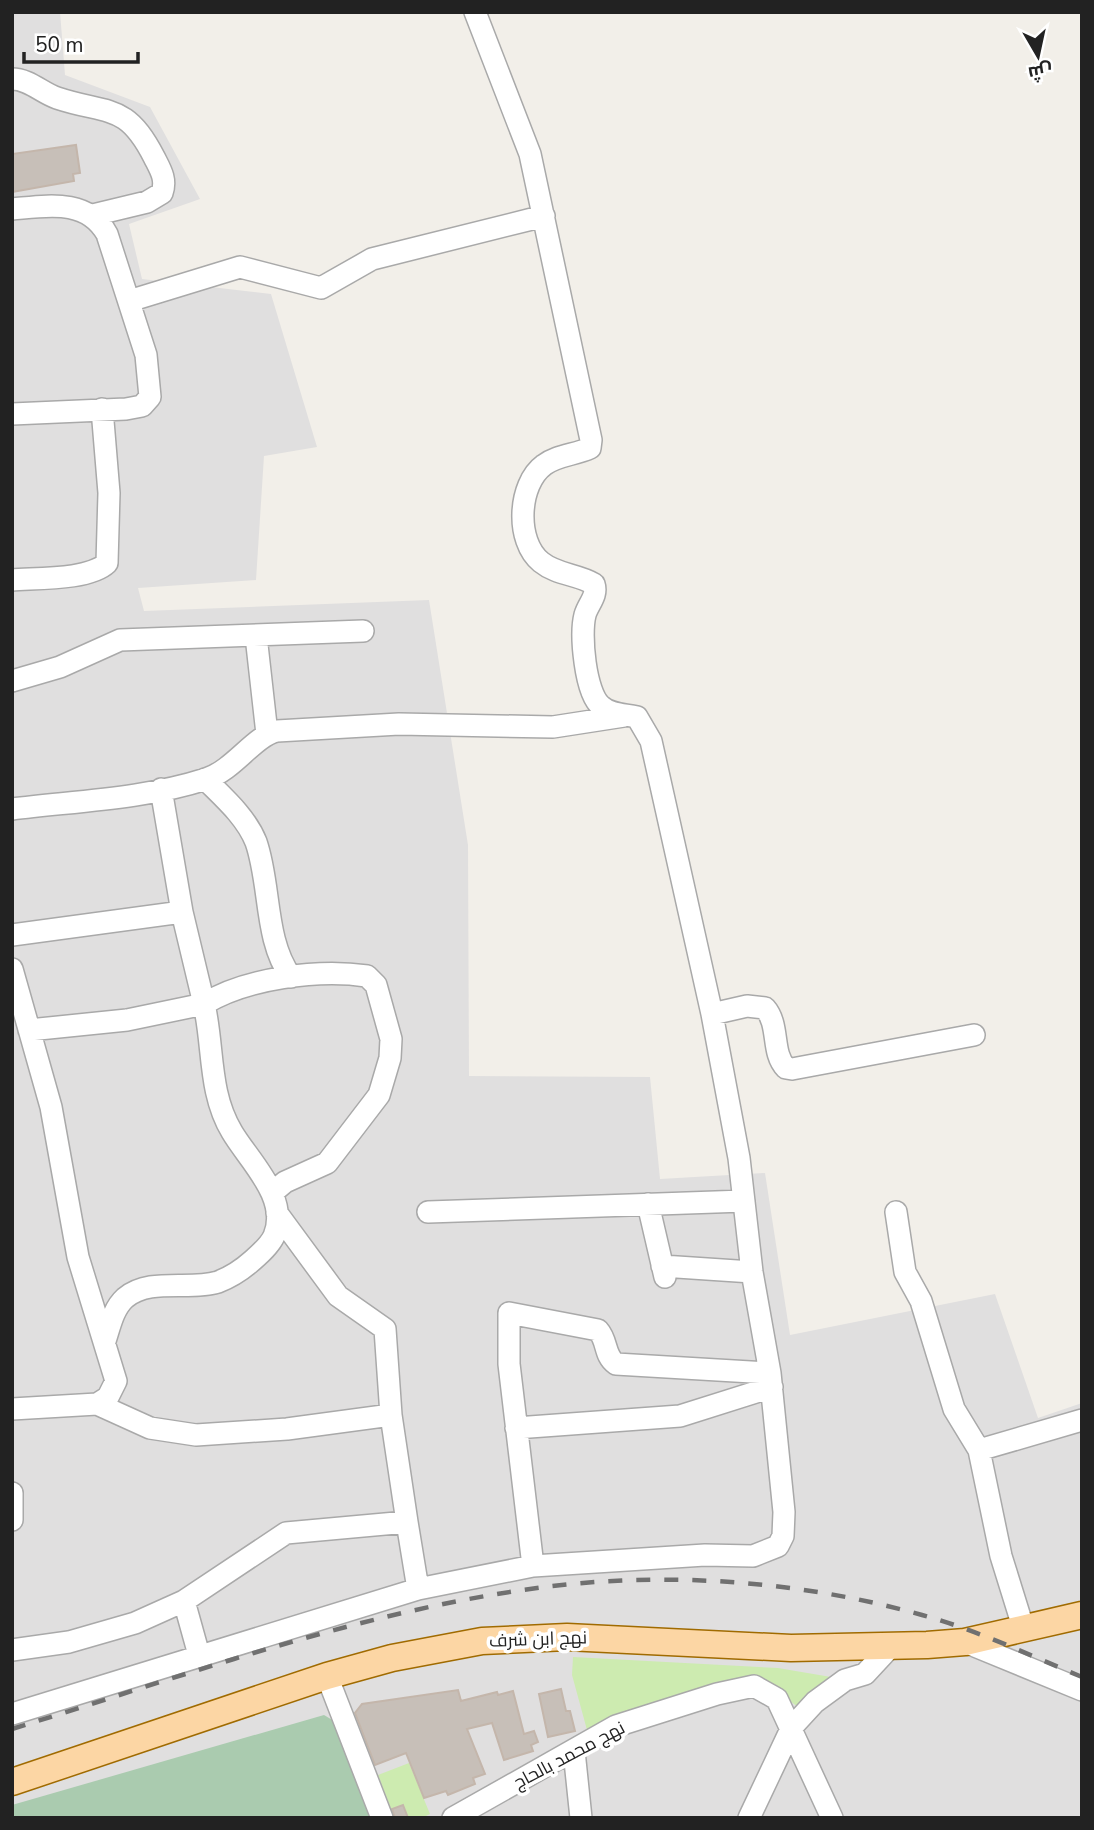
<svg xmlns="http://www.w3.org/2000/svg" width="1094" height="1830" viewBox="0 0 1094 1830" font-family="'Nunito Sans',Cairo,sans-serif">
	<style>
		.residential { fill: #e0dfdf }
		.grass { fill: #cdebb0 }
		.cemetery { fill: #aacbaf }
		.building { fill: #c7bfb8; stroke: #c4b6ab; stroke-width: 2 }
		.lines { fill: none; stroke-linecap: round; stroke-linejoin: round }
		.minor-casing { stroke: #a9a9a9; stroke-width: 24 }
		.major-casing { stroke: #a06b00; stroke-width: 29 }
		.minor { stroke: #fff; stroke-width: 21 }
		.major { stroke: #fcd6a4; stroke-width: 26 }
		.rail { stroke: #707070; stroke-width: 4.5; stroke-dasharray: 14 14; stroke-linecap: butt }
		.labels { text-anchor: middle; stroke-width: 7; stroke-linejoin: round; paint-order: stroke }
		.street-label { font-size: 18px; fill: #222; stroke: #fff }
	</style>
	<rect width="100%" height="100%" fill="#f2efe9"/>
	<!-- residential -->
	<path class="residential" d="M12,12H60L65,75L150,107L200,199L129,224L142,279L271,294L317,447L264,456L256,580L138,588L144,611L429,600L468,845L469,1076L650,1077L660,1179L765,1173L790,1335L995,1294L1038,1418L1082,1403V1818H12Z"/>
	<!-- grass -->
	<path class="grass" d="M573,1657L778,1668L831,1677L798,1707L771,1687L740,1682L587,1730L572,1675Z
		M409,1763L430,1814L422,1818H408L403,1805L391,1809L378,1775Z"/>
	<!-- cemetery -->
	<path class="cemetery" d="M324,1715L334,1721L372,1818H12V1805Z"/>
	<!-- building -->
	<path class="building" d="M76,145L80,173L73,174L74,181L12,192V154Z
		M561,1689L566,1711H570L575,1731L548,1737L539,1694Z
		M458,1690L461,1701L497,1692L498,1695L513,1691L524,1734L534,1731L538,1742L531,1745L533,1751L504,1760L492,1723L467,1729L485,1774L473,1778L475,1784L448,1795L446,1791L424,1798L406,1753L375,1765L355,1713L362,1704Z
		M403,1805L408,1818H395L392,1809Z"/>
	<g class="lines">
		<!-- minor casing -->
		<g class="minor-casing">
			<path id="minor" d="M12,79C29,79 42,93 57,98C108,115 126,102 154,157C160,169 167,179 162,193L147,202L93,215
				M12,209C47,206 87,198 107,234L146,355L150,397L142,406L126,409L12,414
				M129,301L240,267L321,288L372,259L544,216
				M12,580C37,578 89,580 107,563L109,493L102,409
				M256,636L267,734
				M12,681L60,667L120,640L363,631
				M205,779C224,798 246,817 256,842C271,885 264,940 291,977
				M12,809C76,801 144,799 206,779C234,770 254,736 277,731L399,724L553,727L624,716
				M12,935L182,912
				M12,969L51,1107L78,1257L116,1381L108,1397L97,1404L12,1409
				M712,1014L747,1006L765,1008C780,1025 771,1053 786,1068L792,1069L974,1035
				M29,1030L127,1020L204,1004L182,912L161,789
				M648,1204L665,1277
				M428,1212L744,1201
				M896,1212L905,1272L921,1301L954,1409L979,1450L1001,1556L1024,1630
				M662,1266L752,1272
				M105,1341C110,1326 113,1309 125,1298C150,1277 189,1291 218,1282C231,1277 243,1269 253,1260C261,1253 270,1245 274,1236C290,1198 249,1161 232,1132C208,1092 214,1047 204,1004C246,978 318,969 367,976L376,985L391,1039L390,1058L379,1095L327,1163L285,1182L272,1193
				M97,1404L150,1428L196,1435L287,1429L391,1415
				M516,1428L680,1416L772,1387
				M979,1450L1082,1420
				M12,1493V1520
				M407,1522L418,1589
				M533,1566L509,1364V1313L598,1330C608,1341 604,1356 616,1364L770,1373
				M184,1601L199,1655
				M965,1642L1082,1690
				M12,1650L69,1642L135,1623L184,1601L286,1533L407,1522L391,1415L385,1329L338,1296L277,1213
				M327,1676L382,1818
				M12,1714L418,1589L533,1566L705,1555L753,1556L778,1546L783,1536L784,1512L770,1373L752,1272L739,1158L712,1014L651,741L637,717C624,714 611,715 601,706C585,693 580,634 585,615C588,604 598,596 594,584C577,574 557,575 541,562C515,541 518,484 544,465C557,455 575,455 590,448L591,440L530,154L475,12
				M574,1751L581,1818
				M453,1818L616,1726L717,1694L754,1686L777,1699L832,1818
				M749,1818L792,1727L815,1702L845,1680L865,1674L891,1646"/>
		</g>
		<!-- major casing -->
		<g class="major-casing">
			<path id="major" d="M12,1782L327,1676L392,1658L482,1641L567,1637L791,1648L927,1645L965,1642L1082,1615"/>
		</g>
		<!-- minor -->
		<use href="#minor" class="minor"/>
		<!-- major -->
		<use href="#major" class="major"/>
		<!-- rail -->
		<path class="rail" d="M12,1729C184,1676 358,1612 537,1588C663,1571 798,1580 922,1615C977,1630 1029,1655 1082,1677"/>
	</g>
	<g class="labels">
		<!-- street labels -->
		<g class="street-label">
			<text transform="translate(538 1639) rotate(-2)" y="6">نهج ابن شرف</text>
			<text transform="translate(569 1755) rotate(-28)" y="6">نهج محمد بالحاج</text>
		</g>
	</g>
	<!-- border -->
	<rect width="1094" height="1830" fill="none" stroke="#222222" stroke-width="28"/>
	<!-- north arrow -->
	<g transform="translate(1038 56) rotate(171)" stroke="#ffffff" stroke-width="5" paint-order="stroke">
	<path d="M0-5L12 26L0 18L-12 26Z" fill="#222222"/>
	<text y="-10" font-size="19" font-weight="bold" text-anchor="middle" fill="#222222">ش</text>
	</g>
	<!-- scale -->
	<path d="M24 52v10h114v-10" fill="none" stroke="#222222" stroke-width="3.5"/>
	<text x="35" y="52" font-size="21" fill="#222222" stroke="#ffffff" stroke-width="5" paint-order="stroke">50 m</text>
</svg>
